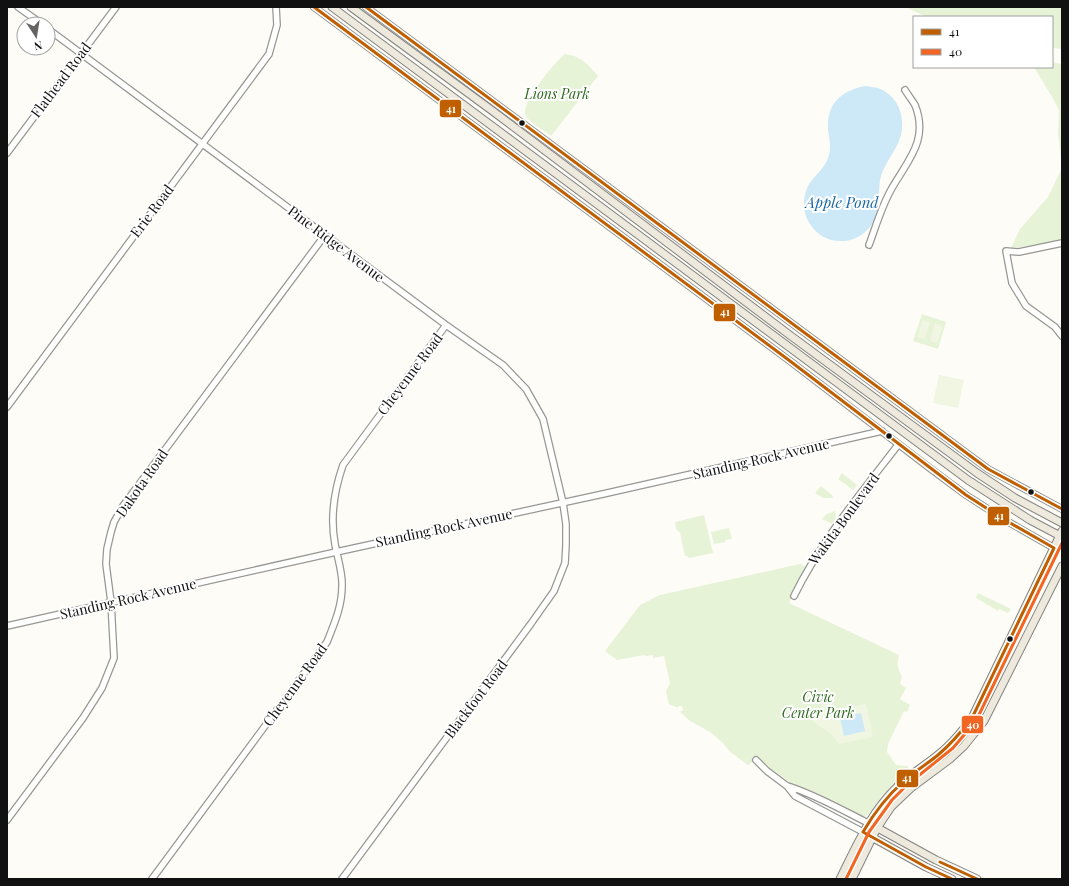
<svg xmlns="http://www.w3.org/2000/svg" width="1069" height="886" viewBox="0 0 1069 886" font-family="'Playfair Display',serif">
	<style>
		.green { fill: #e7f3d7 }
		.pitch { fill: #f0f6e1 }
		.water { fill: #cde8f7 }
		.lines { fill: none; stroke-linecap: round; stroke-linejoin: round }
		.minor-casing { stroke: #979795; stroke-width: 8 }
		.major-casing { stroke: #858482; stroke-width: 9 }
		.minor { stroke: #fffffe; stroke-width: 5.5 }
		.major { stroke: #ede9dc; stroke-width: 7 }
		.bus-1-casing { stroke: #fff; stroke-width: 6 }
		.bus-2-casing { stroke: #fff; stroke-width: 6 }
		.bus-1 { stroke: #bf5f00; stroke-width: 3 }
		.bus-2 { stroke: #f26522; stroke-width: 3 }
		.bus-dot { fill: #111; stroke: #fff; stroke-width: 1.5 }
		.labels { text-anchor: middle; stroke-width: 4; stroke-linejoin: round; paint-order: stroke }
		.street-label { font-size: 14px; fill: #111; stroke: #fff }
		.park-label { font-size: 14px; font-style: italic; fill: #2f6b1f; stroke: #fff }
		.water-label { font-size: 15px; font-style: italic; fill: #1768a6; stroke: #fff }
		.line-badge { stroke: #fff; stroke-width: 1.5 }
		.badge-label { font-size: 11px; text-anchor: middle; font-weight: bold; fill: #fff }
	</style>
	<rect width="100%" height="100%" fill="#fdfcf7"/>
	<!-- green -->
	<path class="green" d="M905,7H1062V49L1052,48V17H927Z
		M565,54C581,56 588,64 598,76L551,136C545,131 530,123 526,116C519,104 555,62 565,54Z
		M1052,62L1062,64V240L1045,244L1011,248L1020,229L1048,197L1062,168L1058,132L1059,111L1055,102L1034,67H1052Z
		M922,314L946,322L938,349L913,341Z
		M842,473L857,485L853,490L838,479Z
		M821,486L832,495L833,498H823L815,493Z
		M835,511L836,519L832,524L822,519L825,516V515Z
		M704,515L713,553L689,558L687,556H685L680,533L676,529L675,522Z
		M729,528L732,539L725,540V542L714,544L711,532Z
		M800,564L806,567L789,603L899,655C897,662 897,669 902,676L900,684L906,688L900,699L910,705L907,712L904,711L888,744L887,752L896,765L907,766L911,770L895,782L881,797L868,815L864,816H860L794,785L764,764L760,769L752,762L748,765L729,751L723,743L710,732L690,721L680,712L683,710L682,706H678V708L669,704L668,701L666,691L670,683L664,656L653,658V655L646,656L644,655L617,660L605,651L640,605L660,595Z
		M978,593L1011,609L1008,613L999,609L998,611L976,598Z"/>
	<!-- pitch -->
	<path class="pitch" d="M923,320L930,322L925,339L917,337Z
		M935,323L943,326L937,343L930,341Z
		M939,375L964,380L958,408L933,403Z
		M826,697L832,701V704L835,706L836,710L866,704L873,737L839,744L831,734L812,721Z"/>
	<!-- water -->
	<path class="water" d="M866,86C870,87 874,87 878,88C900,96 907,121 899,141C894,153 885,163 881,176C878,187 880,198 878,209C875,227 859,242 840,241C828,241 817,235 810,224C802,213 802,197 809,184C815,175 824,169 828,158C832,147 829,139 828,128C827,102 843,90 866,86Z
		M844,712L846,716L861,713L865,731L844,736L839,713Z"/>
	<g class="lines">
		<!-- minor casing -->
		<g class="minor-casing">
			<path id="minor" d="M18,7L42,24
				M314,7L790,361L931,469L966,495L1005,520L1054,548
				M366,7L988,469L1062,509
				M48,29L446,325L503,365L526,389L543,419L563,503L566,524V545L565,563L554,591L530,625L342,879
				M7,153L116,7
				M1062,243L1019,252L1006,251L1012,283L1026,306L1055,327L1062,336
				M869,245C876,226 882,205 892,188C908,160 929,140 915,105C912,100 908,95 905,90
				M7,407L269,54L277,25L276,7
				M794,596C821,541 861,493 898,445
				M7,626L336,552L603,494L882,431
				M756,760L767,771L787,786L795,796L863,832
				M788,786C816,795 842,810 868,823
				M7,820L83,718L102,688L114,658L111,602L106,564L107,549L111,532L114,522L123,506L325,235
				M152,879L327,642C334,624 342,607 342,586C343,574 337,556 335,544C330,517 334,491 343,465L446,325"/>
		</g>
		<!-- major casing -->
		<g class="major-casing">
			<path id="major" d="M332,7L968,480L1030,520L1062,537
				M351,7L494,112L791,336L977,473L1015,498L1062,523
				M874,826L936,860L977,879
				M868,835L926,867L952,879
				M840,879C857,845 870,813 898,786C913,772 931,762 946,748C956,739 964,729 972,718L1062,531
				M852,879L877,828L891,807L911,788L950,759L964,746L984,721L1062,566"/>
		</g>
		<!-- minor -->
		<use href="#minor" class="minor"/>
		<!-- major -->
		<use href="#major" class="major"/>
		<!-- bus-1 casing -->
		<g class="bus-1-casing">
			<path id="bus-1" d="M314,7L790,361L966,495L1005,520L1054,548L972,718C962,731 951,744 938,755C927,764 915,771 904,781C887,796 874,813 863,832L926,867L952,879
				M366,7L988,469L1062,509
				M940,862L977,879"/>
		</g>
		<!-- bus-2 casing -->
		<g class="bus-2-casing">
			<path id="bus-2" d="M846,879L869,832L892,800L907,785L953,748L976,721L1062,543"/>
		</g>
		<!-- bus-1 -->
		<use href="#bus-1" class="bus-1"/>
		<!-- bus-2 -->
		<use href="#bus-2" class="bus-2"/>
	</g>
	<!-- markers -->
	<g class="bus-dot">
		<circle cx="522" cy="123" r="3.5"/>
		<circle cx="889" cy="436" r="3.5"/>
		<circle cx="1031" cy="492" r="3.5"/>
		<circle cx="1010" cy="639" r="3.5"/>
	</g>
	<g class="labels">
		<!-- street labels -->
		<g class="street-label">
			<text transform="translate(61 80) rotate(-53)" y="5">Flathead Road</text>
			<text transform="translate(152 211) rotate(-53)" y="5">Erie Road</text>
			<text transform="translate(336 244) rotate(37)" y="5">Pine Ridge Avenue</text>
			<text transform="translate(410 374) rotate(-53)" y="5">Cheyenne Road</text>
			<text transform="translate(761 459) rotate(-13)" y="5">Standing Rock Avenue</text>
			<text transform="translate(142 483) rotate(-55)" y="5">Dakota Road</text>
			<text transform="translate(844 519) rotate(-54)" y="5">Wakita Boulevard</text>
			<text transform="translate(444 528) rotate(-12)" y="5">Standing Rock Avenue</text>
			<text transform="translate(128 599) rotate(-13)" y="5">Standing Rock Avenue</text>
			<text transform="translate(295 685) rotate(-54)" y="5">Cheyenne Road</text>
			<text transform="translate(476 699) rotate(-53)" y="5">Blackfoot Road</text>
		</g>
		<!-- park labels -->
		<g class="park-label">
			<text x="557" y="99">Lions Park</text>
			<text x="818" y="702">Civic<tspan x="818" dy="16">Center Park</tspan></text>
		</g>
		<!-- water labels -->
		<g class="water-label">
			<text x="842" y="208">Apple Pond</text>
		</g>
	</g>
	<g class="line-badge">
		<rect x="439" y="99" width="23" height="19" rx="4" fill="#bf5f00"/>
		<rect x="713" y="303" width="23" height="19" rx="4" fill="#bf5f00"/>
		<rect x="987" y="506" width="23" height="20" rx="4" fill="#bf5f00"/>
		<rect x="961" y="715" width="23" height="19" rx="4" fill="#f26522"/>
		<rect x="896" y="769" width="23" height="19" rx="4" fill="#bf5f00"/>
	</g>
	<g class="badge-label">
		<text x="451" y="113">41</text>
		<text x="725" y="316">41</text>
		<text x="999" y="520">41</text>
		<text x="973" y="729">40</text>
		<text x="907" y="782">41</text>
	</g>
	<!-- border -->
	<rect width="1069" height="886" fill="none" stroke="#111111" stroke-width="16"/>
	<!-- legend -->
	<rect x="913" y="16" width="140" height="52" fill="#ffffff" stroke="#a0a0a0"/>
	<rect x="921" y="29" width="20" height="6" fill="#bf5f00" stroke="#a0a0a0"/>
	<text x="949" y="36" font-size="12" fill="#111111">41</text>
	<rect x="921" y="49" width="20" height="6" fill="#f26522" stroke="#a0a0a0"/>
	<text x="949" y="56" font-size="12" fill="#111111">40</text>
	<!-- north arrow -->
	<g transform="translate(36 36) rotate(168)"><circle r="19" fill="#ffffff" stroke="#a0a0a0"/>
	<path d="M0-3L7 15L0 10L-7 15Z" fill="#646362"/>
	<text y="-6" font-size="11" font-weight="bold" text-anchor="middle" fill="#111111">N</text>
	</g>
</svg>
